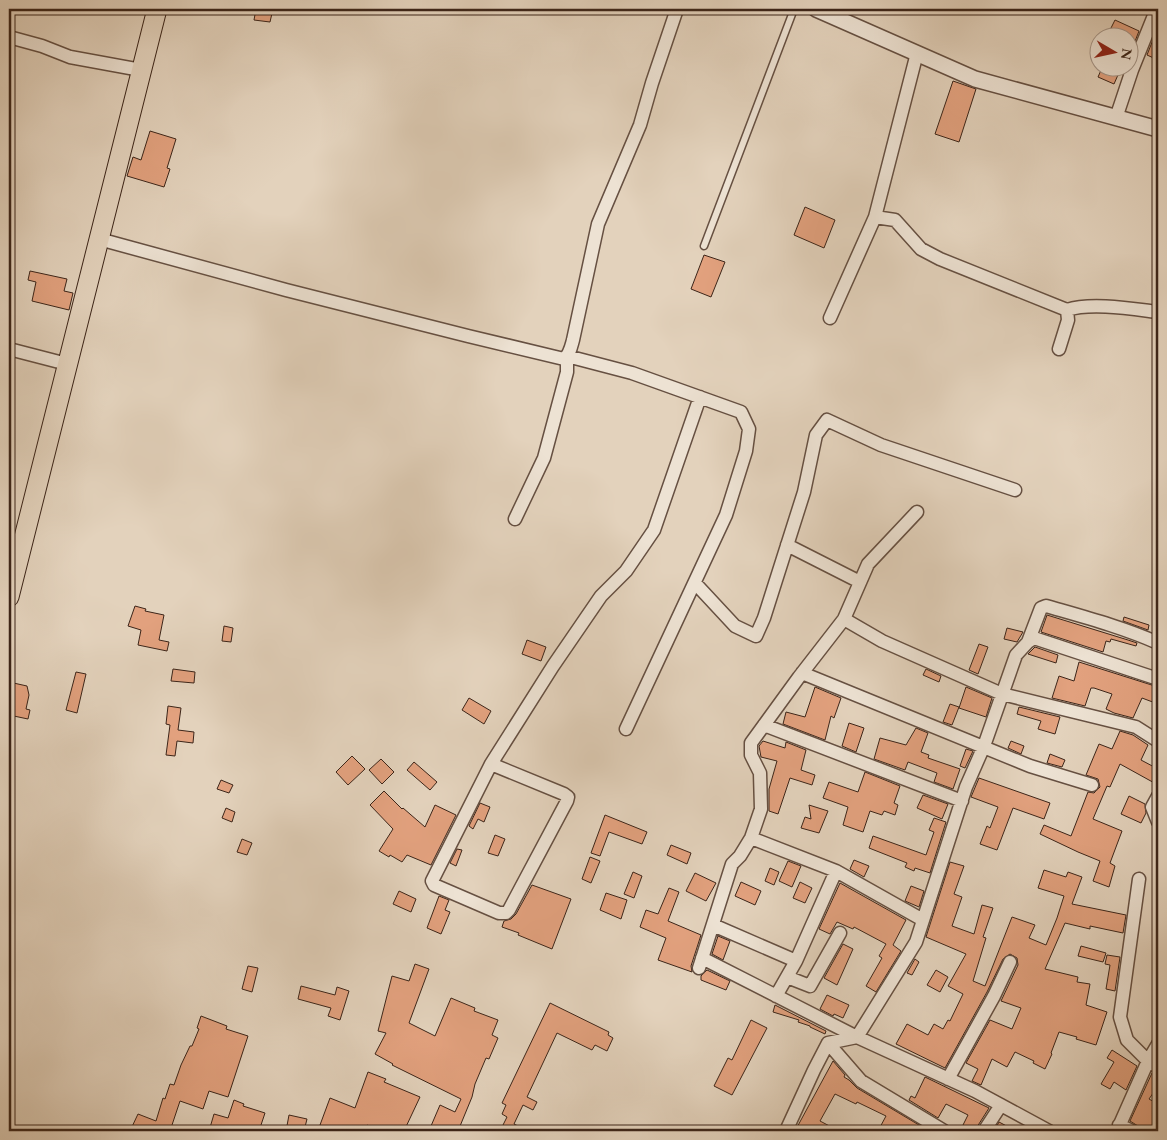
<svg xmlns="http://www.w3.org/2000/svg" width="1167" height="1140" viewBox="0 0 1167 1140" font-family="'EB Garamond',serif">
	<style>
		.building { fill: #e2a17e; stroke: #3c2519 }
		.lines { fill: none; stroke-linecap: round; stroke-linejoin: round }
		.service-casing { stroke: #665042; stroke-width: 9 }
		.minor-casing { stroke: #665042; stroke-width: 15 }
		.tertiary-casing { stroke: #665042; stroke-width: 18 }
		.primary-casing { stroke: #3c2519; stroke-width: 21 }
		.service { stroke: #ede2d3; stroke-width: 6 }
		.minor { stroke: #ede2d3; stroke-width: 12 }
		.tertiary { stroke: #ede2d3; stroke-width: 15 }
		.primary { stroke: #e3d2bc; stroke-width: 19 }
	</style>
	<rect width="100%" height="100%" fill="#e3d2bc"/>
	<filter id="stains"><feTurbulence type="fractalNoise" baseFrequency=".004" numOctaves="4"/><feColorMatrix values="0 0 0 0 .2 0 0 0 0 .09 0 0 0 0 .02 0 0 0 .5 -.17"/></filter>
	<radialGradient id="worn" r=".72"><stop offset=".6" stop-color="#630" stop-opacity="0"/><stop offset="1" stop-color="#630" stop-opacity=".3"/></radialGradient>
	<!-- building -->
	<path class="building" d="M256,9H273L270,22L254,20Z
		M1115,20L1139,31L1132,49L1130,47V38H1106Z
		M1158,27V60L1147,55Z
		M1102,68H1121L1114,84L1098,77Z
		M953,81L976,89L959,142L935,134Z
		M150,131L176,139L167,168L170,169L164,187L127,176L133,157L141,160Z
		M805,207L835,220L824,248L794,235Z
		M704,255L725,262L711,297L691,289Z
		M30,271L67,279L64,291L73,293L69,310L32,301L36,282L28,280Z
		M135,606L146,609L145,611L164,615L159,640L169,642L167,651L138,645L141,630L128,626Z
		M1047,615L1128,640L1137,643L1136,646L1111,639L1110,642L1106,641L1103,652L1041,632Z
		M1124,617L1149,625L1148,630L1123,621Z
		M224,626L233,628L231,642L222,641Z
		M1007,628L1023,632L1017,642L1004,639Z
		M527,640L546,647L541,661L522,654Z
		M979,644L988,647L978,674L969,670Z
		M1035,647L1058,655L1056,663L1028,654Z
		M1079,662L1158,687V704L1142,698L1133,718L1114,713L1106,709L1112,694L1094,688H1091L1085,706L1052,698L1059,676L1074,681Z
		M173,669L195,672L194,683L171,681Z
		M926,669L941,676L939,682L923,675Z
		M76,672L86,674L77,713L66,710Z
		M9,682L27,686L29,695L26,709L30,710L28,719L9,715Z
		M815,687L841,698L834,718L831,716L825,740L783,724L786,712L805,717Z
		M966,687L992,698L986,717L959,708Z
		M469,698L491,711L484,724L462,710Z
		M950,704L959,707L952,725L943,722Z
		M168,706L181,708L178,730L194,732L193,743L177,741L175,756L166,755L170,725L166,724Z
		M1019,707L1060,717L1055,734L1038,729L1041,721L1017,714Z
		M849,723L864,728L856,752L842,746Z
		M916,728L928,733L921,752L929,755L928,758L960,769L953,789L934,782L937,773L908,762L905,770L874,759L880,738L906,745Z
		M1120,731L1133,735L1148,745L1141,760L1158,769V785L1120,764L1110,787L1107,786L1093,819L1122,831L1110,863L1115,866L1109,887L1093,881L1100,861L1078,852L1040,834L1044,825L1071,836L1088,792L1094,793L1100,787L1098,779L1086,775L1099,744L1112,749Z
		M763,741L785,748L786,742L806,750L801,770L815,775L812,785L790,778L778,814L769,811V789L777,761L761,757L759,746Z
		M1011,741L1024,746L1021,754L1008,748Z
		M966,749L973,751L965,768L960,766Z
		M1050,754L1065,760L1062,767L1047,763Z
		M352,756L365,769L348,785L336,772Z
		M381,759L394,772L382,784L369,770Z
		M414,762L437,782L430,790L407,770Z
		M865,772L900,786L894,803L898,805L895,815L884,811L882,815L870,811L863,832L843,825L848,807L823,798L829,782L858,792Z
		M979,778L1050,803L1044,819L1013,808L997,850L980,844L987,826L990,828L998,807L971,797Z
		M221,780L233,785L229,793L217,789Z
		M384,791L402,809L403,808L425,827L435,805L456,815L431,865L407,855L402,862L390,855L389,857L379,851L393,829L370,805Z
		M923,795L948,804L942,819L917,808Z
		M1129,796L1145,804L1146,813L1141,823L1121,814Z
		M480,803L490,807L484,822L478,819L473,829L469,826Z
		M809,805L828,811L819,833L801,828L805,817L811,819Z
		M226,808L235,812L232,822L222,818Z
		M605,815L647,832L642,844L609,832L600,856L591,853Z
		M934,818L946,822L930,873L915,868L914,871L905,867L907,863L869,848L873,836L926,855L934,832L929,830Z
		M495,835L505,839L498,856L488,853Z
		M242,839L252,843L247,855L237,852Z
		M671,845L691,853L687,864L667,855Z
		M457,849L462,850L456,866L450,863Z
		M590,857L600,861L591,883L582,879Z
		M854,860L869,866L864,877L850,869Z
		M788,861L801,866L792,887L779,881Z
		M950,862L964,866L954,894L962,897L952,926L974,934L982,905L993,908L983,937L986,938L973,981L985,986L1012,917L1035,925L1029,938L1046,945L1057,918L1064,896L1038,888L1044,870L1066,877L1068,872L1082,877L1072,904L1126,915L1123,933L1090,926V929L1065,923L1045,969L1078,977L1077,982L1090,984L1086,1005L1107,1012L1096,1045L1076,1039L1077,1037L1059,1032L1051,1053L1052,1054L1045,1069L1033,1063L1034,1061L1015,1052L1007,1067L992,1059L981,1085L972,1081L978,1069L966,1063L990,1020L1012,1029L1021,1008L1001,1001L1018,965L1017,958L1010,954L1003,959L987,992L945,1068L896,1044L907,1024L928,1035L934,1024L943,1029L948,1020L950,1021L963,994L948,986L966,954L926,937Z
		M770,868L779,872L774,885L765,881Z
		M633,872L642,876L634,898L624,894Z
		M695,873L716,883L706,901L686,891Z
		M741,882L761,891L755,905L735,896Z
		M800,882L812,888L805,903L793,898Z
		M840,883L906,920L893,945L901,951L876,992L866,986L882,958L879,956L886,944L854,927L853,929L837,922L830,934L819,929Z
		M532,885L571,899L552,949L518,935L519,933L502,927L504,921L511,919L516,914Z
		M911,886L924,891L919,907L905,901Z
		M669,888L679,892L668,921L701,935L691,966L692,972L658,960L666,938L640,927L646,910L658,914Z
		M399,891L416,899L411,912L393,904Z
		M606,893L627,900L621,919L600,910Z
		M439,896L449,900L445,910L450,912L441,934L427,928Z
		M718,936L730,941L723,960L712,954Z
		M843,944L853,949L837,985L824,978Z
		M1081,946L1106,953L1103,962L1078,956Z
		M1107,955L1120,957L1115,991L1106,989L1110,965L1105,964Z
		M915,959L919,962L912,975L907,973Z
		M415,964L429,969L409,1023L435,1036L451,998L475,1008L474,1011L498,1020L492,1035L498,1038L489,1059L486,1058L475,1084L472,1097L458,1131H442L431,1126L440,1105L455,1112L461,1099L392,1065L393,1064L375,1054L386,1033L378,1031L392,976L409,981Z
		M248,966L258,968L252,992L242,989Z
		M707,970L730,981L726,990L701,980V976Z
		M936,970L948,977L940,992L927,985Z
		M301,986L335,995L337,987L349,991L340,1020L328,1016L331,1008L298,999Z
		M827,995L849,1005L843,1018L834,1014L833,1016L820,1009Z
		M550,1003L609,1032L608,1035L613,1038L607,1051L595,1045L592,1050L557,1033L527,1097L537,1102L533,1110L523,1105L514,1124L528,1131H500L507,1117L502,1114L506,1105L502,1103Z
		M775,1005L826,1031L825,1034L810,1027V1026L798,1022L799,1020L773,1012Z
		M201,1016L227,1026L226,1029L248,1036L228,1097L209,1091L203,1109L180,1101L171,1128L178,1131H130L138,1114L156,1121L163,1098L165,1099L170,1084L174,1085L181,1065L190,1046H192L199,1029L197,1028Z
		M751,1020L767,1028L732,1095L714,1086L728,1058L732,1060Z
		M1112,1050L1137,1066L1126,1090L1114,1082L1110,1089L1101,1084L1114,1062L1107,1058Z
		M833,1061L845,1075L844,1077L849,1080L857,1088L929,1131H878L886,1116L857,1102L856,1104L835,1094L820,1121L839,1131H795Z
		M368,1072L386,1079L384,1082L420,1097L404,1131H380L367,1125L364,1131H337L320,1125L330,1098L355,1108Z
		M1152,1073L1158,1075V1086L1149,1099L1156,1103L1154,1106L1158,1108V1131H1146L1130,1121Z
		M925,1077L989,1108L977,1127L976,1131H960L968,1115L946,1104L938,1118L909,1100L911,1096L915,1098Z
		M234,1100L244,1104L243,1106L265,1113L259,1131L243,1126L242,1131H209L214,1114L228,1118Z
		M289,1115L307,1119L304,1131H286Z
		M999,1122L1016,1131H994Z"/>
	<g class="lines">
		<!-- service casing -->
		<g class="service-casing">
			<path id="service" d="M704,246L794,9"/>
		</g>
		<!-- minor casing -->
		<g class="minor-casing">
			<path id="minor" d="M9,37L42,46L70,57L141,70
				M1116,118L1132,70L1153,18L1158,11
				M875,217L895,220L921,249L940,259L1067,310
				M99,239L286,290L468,336L564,359C570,354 571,347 573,340L598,224L640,125L652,83L677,9
				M830,318L875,217L917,53
				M9,349L67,364
				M1059,349L1068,320L1067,310C1091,302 1133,309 1158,312
				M917,512L868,564L844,619L882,641L1002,694L1136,727L1158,741
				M515,519L544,458L567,372V356L632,373L741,412L749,429L746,451L726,515L626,729
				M787,545L860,582
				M695,583L735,626L756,636L764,618L804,492L816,435L827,420L881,445L1015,490
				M1028,642L1034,638L1158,679
				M802,673L1030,766L1092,785
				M764,725L962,801
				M491,764L564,794L568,797L567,801L509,910L506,913H499L434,885L432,881L491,764L553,666L601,596L626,571L654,530L700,397
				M1158,796L1152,807L1158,822
				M751,838L761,809L760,773L751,755V743L799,677L844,619
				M1139,879L1120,1017L1127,1040L1148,1061L1158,1044
				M713,925L796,961
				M702,958L857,1037L975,1091L1049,1131
				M699,968L732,864L740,856L751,838L836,871L923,920
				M787,977L810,986L840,933
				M776,996L796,961L836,871
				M828,1043L861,1081L944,1131
				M948,1079L994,996L1010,962
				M1119,1125L1132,1131
				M786,1131L814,1070L828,1043L857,1037L916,942L966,787L984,746L1016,655L1028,642L1041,608L1046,606C1084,617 1122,627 1158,643
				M984,1131L1001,1105
				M1117,1131L1148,1061L1158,1067"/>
		</g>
		<!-- tertiary casing -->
		<g class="tertiary-casing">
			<path id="tertiary" d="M816,9L975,79L1158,129"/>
		</g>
		<!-- primary casing -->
		<g class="primary-casing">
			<path id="primary" d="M9,597L157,9"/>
		</g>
		<!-- service -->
		<use href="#service" class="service"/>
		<!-- minor -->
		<use href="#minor" class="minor"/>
		<!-- tertiary -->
		<use href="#tertiary" class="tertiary"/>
		<!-- primary -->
		<use href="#primary" class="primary"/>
	</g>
	<!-- margin -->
	<rect width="1167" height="1140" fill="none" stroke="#e3d2bc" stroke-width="30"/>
	<rect x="10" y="10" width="1147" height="1120" fill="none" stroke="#3c2519" stroke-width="2.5"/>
	<rect x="15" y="15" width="1137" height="1110" fill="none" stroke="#3c2519"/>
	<!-- north arrow -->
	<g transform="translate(1114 52) rotate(99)"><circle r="24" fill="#ede2d3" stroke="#a69689"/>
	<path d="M0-4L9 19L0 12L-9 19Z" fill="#8f2418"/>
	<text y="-8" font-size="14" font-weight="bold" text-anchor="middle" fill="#3c2519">N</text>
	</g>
	<rect width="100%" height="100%" filter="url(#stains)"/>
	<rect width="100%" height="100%" fill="url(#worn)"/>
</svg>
